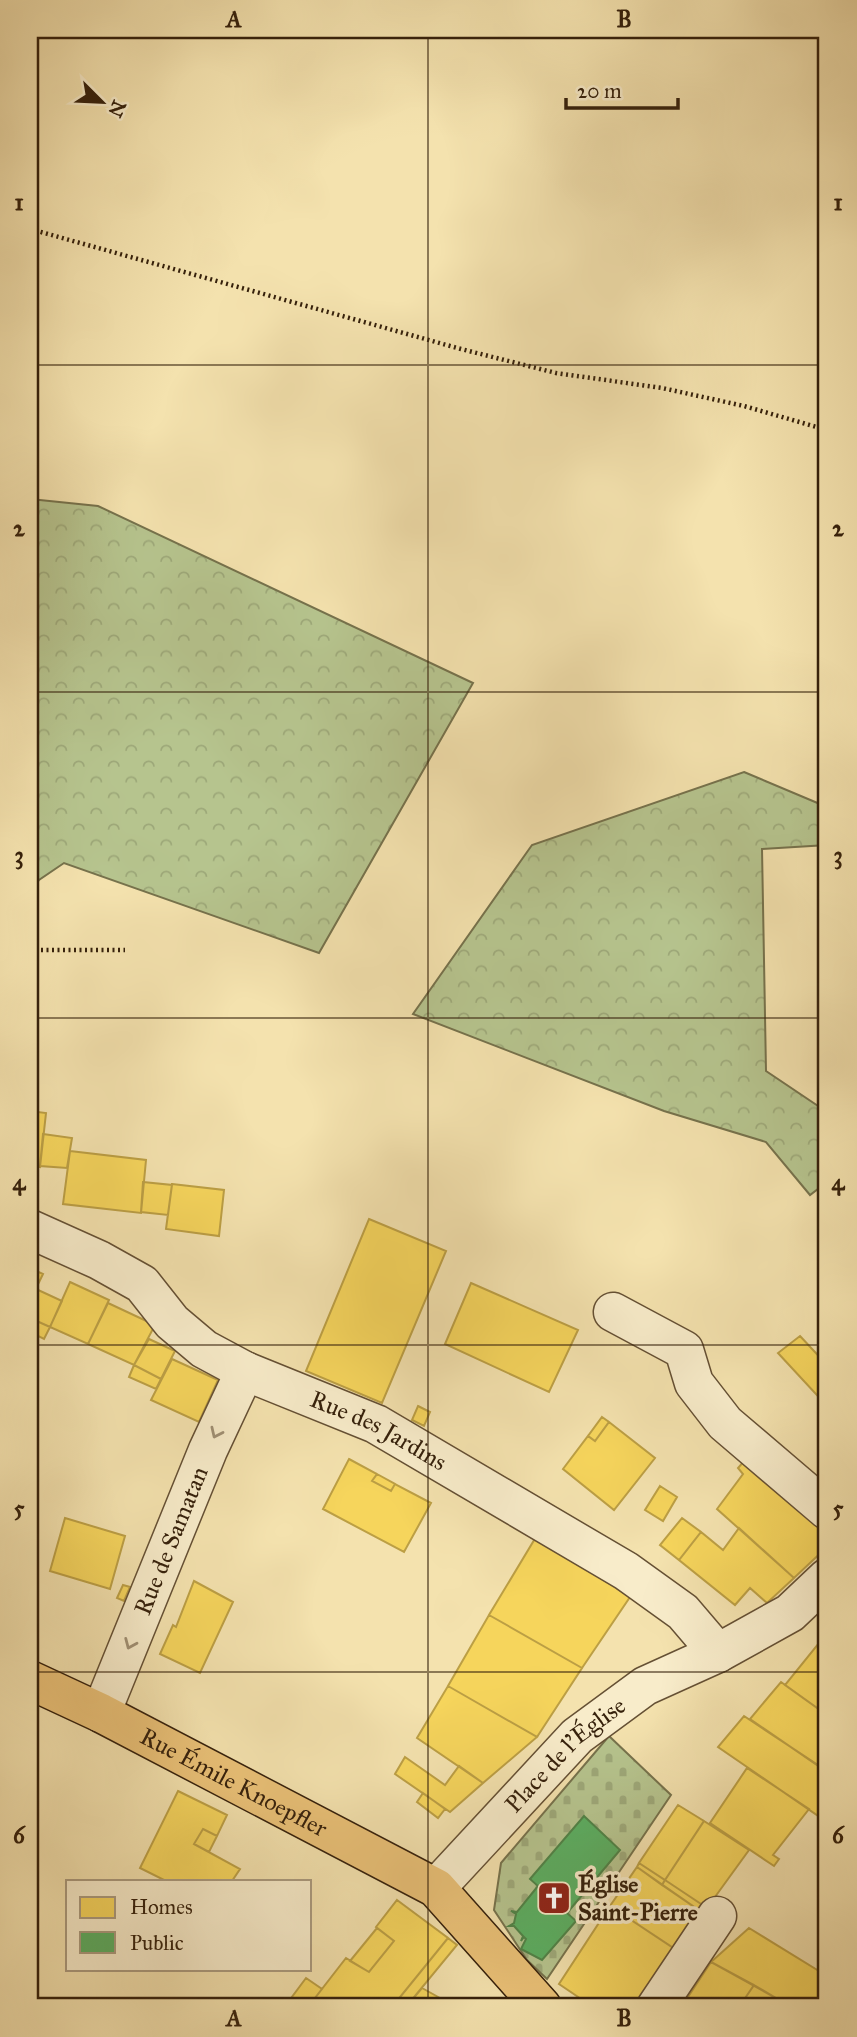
<svg xmlns="http://www.w3.org/2000/svg" width="857" height="2037" viewBox="0 0 857 2037" font-family="'IM FELL Great Primer',serif">
	<style>
		.forest { fill: url(#forest-crowns); stroke: #76724c; stroke-width: 2 }
		.cemetery { fill: url(#cemetery-stones); stroke: #76724c; stroke-width: 2 }
		.homes { fill: #f6d55c; stroke: #bc9f44; stroke-width: 2 }
		.public { fill: #5aae61; stroke: #4f8347; stroke-width: 2 }
		.lines { fill: none; stroke-linecap: round; stroke-linejoin: round }
		.minor-casing { stroke: #655034; stroke-width: 41 }
		.major-casing { stroke: #35200b; stroke-width: 41 }
		.path { stroke: #35200b; stroke-width: 4.5; stroke-dasharray: 2 3.5; stroke-linecap: butt }
		.minor { stroke: #f8ecca; stroke-width: 38 }
		.major { stroke: #eac177; stroke-width: 38 }
		.oneway { stroke: #a09074 }
		.grid { fill: none; stroke: #35200b; stroke-width: 2; stroke-opacity: 0.55 }
		.labels { text-anchor: middle; stroke-width: 7; stroke-linejoin: round; paint-order: stroke }
		.street-label { font-size: 24px; fill: #35200b; stroke: #f8ecca }
		.poi-label { font-size: 24px; font-weight: bold; fill: #35200b; stroke: #f8ecca; text-anchor: start }
		.neatline { fill: none; stroke: #35200b; stroke-width: 2.5 }
		.grid-label { font-size: 23px; text-anchor: middle; font-weight: bold; fill: #35200b }
	</style>
	<defs>
		<pattern id="forest-crowns" width="20" height="18" patternUnits="userSpaceOnUse" patternTransform="scale(1.75)"><rect width="20" height="18" fill="#b6c48e"/><path d="M2 6a3 3 0 1 1 6 0M12 15a3 3 0 1 1 6 0" fill="none" stroke="#9da879"/></pattern>
		<pattern id="cemetery-stones" width="16" height="16" patternUnits="userSpaceOnUse" patternTransform="scale(1.75)"><rect width="16" height="16" fill="#b6c48e"/><path d="M2 7V4a2 2 0 0 1 4 0v3zM10 15v-3a2 2 0 0 1 4 0v3z" fill="#9da879"/></pattern>
	</defs>
	<rect width="100%" height="100%" fill="#f4e2ae"/>
	<filter id="stains"><feTurbulence type="fractalNoise" baseFrequency=".00286" numOctaves="4"/><feColorMatrix values="0 0 0 0 .2 0 0 0 0 .09 0 0 0 0 .02 0 0 0 .5 -.17"/></filter>
	<radialGradient id="worn" r=".72"><stop offset=".6" stop-color="#630" stop-opacity="0"/><stop offset="1" stop-color="#630" stop-opacity=".3"/></radialGradient>
	<!-- forest -->
	<path class="forest" d="M30,499L98,506L473,683L319,953L64,863L39,880L30,893Z
		M744,772L827,807V845L762,849L766,1071L827,1112V1182L810,1195L766,1142L664,1111L413,1014L532,845Z"/>
	<!-- cemetery -->
	<path class="cemetery" d="M609,1736L671,1795L547,1979L527,1960L494,1910L501,1863Z"/>
	<!-- homes -->
	<path class="homes" d="M30,1111L46,1113L40,1167L30,1165Z
		M43,1134L72,1138L67,1168L40,1166Z
		M70,1151L146,1160L141,1213L63,1204Z
		M143,1182L172,1185L168,1215L141,1212Z
		M172,1184L224,1190L219,1236L166,1229Z
		M369,1219L446,1251L382,1403L306,1371Z
		M30,1268L43,1274L30,1301Z
		M70,1282L109,1300L88,1344L50,1327Z
		M471,1283L578,1330L549,1392L445,1344Z
		M36,1289L62,1301L50,1327L30,1318V1301Z
		M108,1303L155,1325L134,1365L88,1344Z
		M30,1318L50,1327L44,1339L30,1332Z
		M800,1336L827,1365V1406L778,1353Z
		M149,1339L175,1351L161,1379L134,1365Z
		M172,1359L218,1380L199,1422L151,1400Z
		M134,1365L161,1379L156,1389L129,1377Z
		M418,1406L430,1412L424,1426L412,1420Z
		M602,1417L609,1422L595,1441L588,1436Z
		M609,1422L655,1458L614,1510L563,1469L588,1436L595,1441Z
		M349,1459L377,1474L372,1481L391,1491L395,1484L431,1503L404,1552L323,1509Z
		M745,1460L827,1535V1547L794,1578L717,1509L743,1474L738,1468Z
		M377,1474L395,1484L391,1491L372,1481Z
		M660,1486L677,1497L663,1521L645,1510Z
		M65,1518L125,1536L110,1589L50,1571Z
		M682,1518L701,1532L679,1560L660,1545Z
		M739,1528L794,1578L767,1603L750,1588L735,1605L679,1560L701,1532L723,1550Z
		M536,1537L630,1597L582,1668L489,1615Z
		M194,1581L233,1602L200,1673L160,1654L173,1625L176,1627Z
		M123,1585L130,1587L124,1601L117,1598Z
		M489,1615L582,1668L537,1737L448,1686Z
		M827,1633V1715L785,1685Z
		M781,1682L827,1715V1749L817,1765L750,1719Z
		M448,1686L537,1737L483,1783L417,1738Z
		M744,1716L827,1771V1822L718,1747Z
		M405,1757L445,1785L459,1766L483,1783L450,1812L395,1774Z
		M747,1768L809,1809L773,1855L779,1859L774,1866L710,1823Z
		M178,1791L227,1815L217,1836L203,1829L194,1844L240,1869L232,1881H166L140,1868Z
		M423,1793L445,1809L438,1818L417,1802Z
		M678,1805L704,1821L665,1880L639,1863Z
		M704,1821L749,1850L707,1908L665,1880Z
		M203,1829L217,1836L209,1852L194,1844Z
		M639,1863L665,1880L662,1885L637,1867Z
		M637,1867L703,1913L678,1951L610,1906Z
		M665,1880L707,1908L703,1913L662,1885Z
		M397,1900L448,1938L392,2007H308L346,1958L369,1972L394,1941L376,1927Z
		M610,1906L678,1951L641,2007H593L559,1984Z
		M377,1928L394,1941L369,1972L350,1961Z
		M749,1928L827,1976V1985L811,2007H792L711,1962Z
		M448,1938L457,1945L406,2007H392Z
		M711,1962L754,1985L739,2007L682,2006Z
		M306,1978L322,1989L308,2007L286,2005Z
		M754,1985L781,2001L777,2007H739Z
		M422,1988L456,2007H406Z"/>
	<!-- public -->
	<path class="public" d="M584,1816L620,1850L567,1913L576,1921L542,1960L521,1949L526,1939L524,1937L521,1941L523,1936L514,1926H509L514,1923L516,1914L511,1911L517,1912L538,1886L530,1879Z"/>
	<g class="lines">
		<!-- minor casing -->
		<g class="minor-casing">
			<g id="minor">
				<path id="s1" d="M30,1229L99,1260L142,1284L172,1322L204,1349L245,1371L376,1424L626,1571L683,1612L718,1653"/>
				<path d="M613,1312L684,1350L694,1383L725,1423L827,1510"/>
				<path id="s2" d="M101,1713L208,1450L245,1371"/>
				<path id="s3" d="M436,1888L577,1736L645,1686L718,1653L790,1613L827,1578"/>
				<path d="M656,2007L717,1916"/>
			</g>
		</g>
		<!-- major casing -->
		<g class="major-casing">
			<g id="major">
				<path id="s4" d="M30,1680L101,1713L436,1888L542,2007"/>
			</g>
		</g>
		<!-- path -->
		<path class="path" d="M30,229L461,349L556,373L662,388L744,406L827,430
			M30,950H125"/>
		<!-- minor -->
		<use href="#minor" class="minor"/>
		<!-- major -->
		<use href="#major" class="major"/>
	</g>
	<!-- one-way arrows -->
	<defs><path id="oneway-chevron" d="M-2-3.5L2.5 0L-2 3.5" fill="none" stroke-width="1.6" stroke-linecap="round" stroke-linejoin="round" transform="scale(1.75)"/></defs>
	<g class="oneway">
		<use href="#oneway-chevron" transform="translate(216 1433) rotate(115)"/>
		<use href="#oneway-chevron" transform="translate(130 1644) rotate(113)"/>
	</g>
	<!-- grid -->
	<path class="grid" d="M428,30V2007M30,365H827M30,692H827M30,1018H827M30,1345H827M30,1672H827"/>
	<!-- icons -->
	<defs>
		<g id="church-square" transform="scale(1.75)"><rect x="-9" y="-9" width="18" height="18" rx="4" fill="#8f2418" stroke="#f8ecca"/><path d="M-1.2-6h2.4v3.5h3.3v2.4h-3.3V6h-2.4V-.1h-3.3v-2.4h3.3Z" fill="#fff"/></g>
	</defs>
	<g fill-rule="evenodd">
		<use href="#church-square" x="554" y="1898"/>
	</g>
	<g class="labels">
		<!-- street labels -->
		<g class="street-label">
			<text dy="8" stroke="none"><textPath href="#s1" startOffset="408">Rue des Jardins</textPath></text>
			<text dy="8" stroke="none"><textPath href="#s2" startOffset="186">Rue de Samatan</textPath></text>
			<text dy="8" stroke="none"><textPath href="#s3" startOffset="186">Place de l'Église</textPath></text>
			<text dy="8" stroke="none"><textPath href="#s4" startOffset="228">Rue Émile Knoepfler</textPath></text>
		</g>
		<!-- poi labels -->
		<g class="poi-label">
			<text x="578" y="1892">Église<tspan x="578" dy="28">Saint-Pierre</tspan></text>
		</g>
	</g>
	<!-- margin -->
	<rect width="857" height="2037" fill="none" stroke="#f4e2ae" stroke-width="77"/>
	<!-- legend -->
	<rect x="66" y="1880" width="245" height="91" fill="#f8ecca" stroke="#aa9a7e" stroke-width="2"/>
	<rect x="80" y="1897" width="35" height="21" fill="#f6d55c" stroke="#aa9a7e" stroke-width="2"/>
	<text x="130" y="1914" font-size="21" fill="#35200b">Homes</text>
	<rect x="80" y="1932" width="35" height="21" fill="#5aae61" stroke="#aa9a7e" stroke-width="2"/>
	<text x="130" y="1950" font-size="21" fill="#35200b">Public</text>
	<!-- north arrow -->
	<g transform="translate(102 102) rotate(114)" stroke="#f8ecca" stroke-width="5" paint-order="stroke">
	<path d="M0-5L12 26L0 18L-12 26Z" fill="#35200b"/>
	<text y="-10" font-size="19" font-weight="bold" text-anchor="middle" fill="#35200b">N</text>
	</g>
	<!-- scale -->
	<path d="M566 98v10h112v-10" fill="none" stroke="#35200b" stroke-width="3.5"/>
	<text x="577" y="98" font-size="21" fill="#35200b" stroke="#f8ecca" stroke-width="5" paint-order="stroke">20 m</text>
	<rect x="38" y="38" width="780" height="1960" class="neatline"/>
	<g class="grid-label">
		<text x="234" y="27">A</text>
		<text x="624" y="27">B</text>
		<text x="19" y="210">1</text>
		<text x="838" y="210">1</text>
		<text x="19" y="536">2</text>
		<text x="838" y="536">2</text>
		<text x="19" y="863">3</text>
		<text x="838" y="863">3</text>
		<text x="19" y="1190">4</text>
		<text x="838" y="1190">4</text>
		<text x="19" y="1516">5</text>
		<text x="838" y="1516">5</text>
		<text x="19" y="1843">6</text>
		<text x="838" y="1843">6</text>
		<text x="234" y="2026">A</text>
		<text x="624" y="2026">B</text>
	</g>
	<rect width="100%" height="100%" filter="url(#stains)"/>
	<rect width="100%" height="100%" fill="url(#worn)"/>
</svg>
